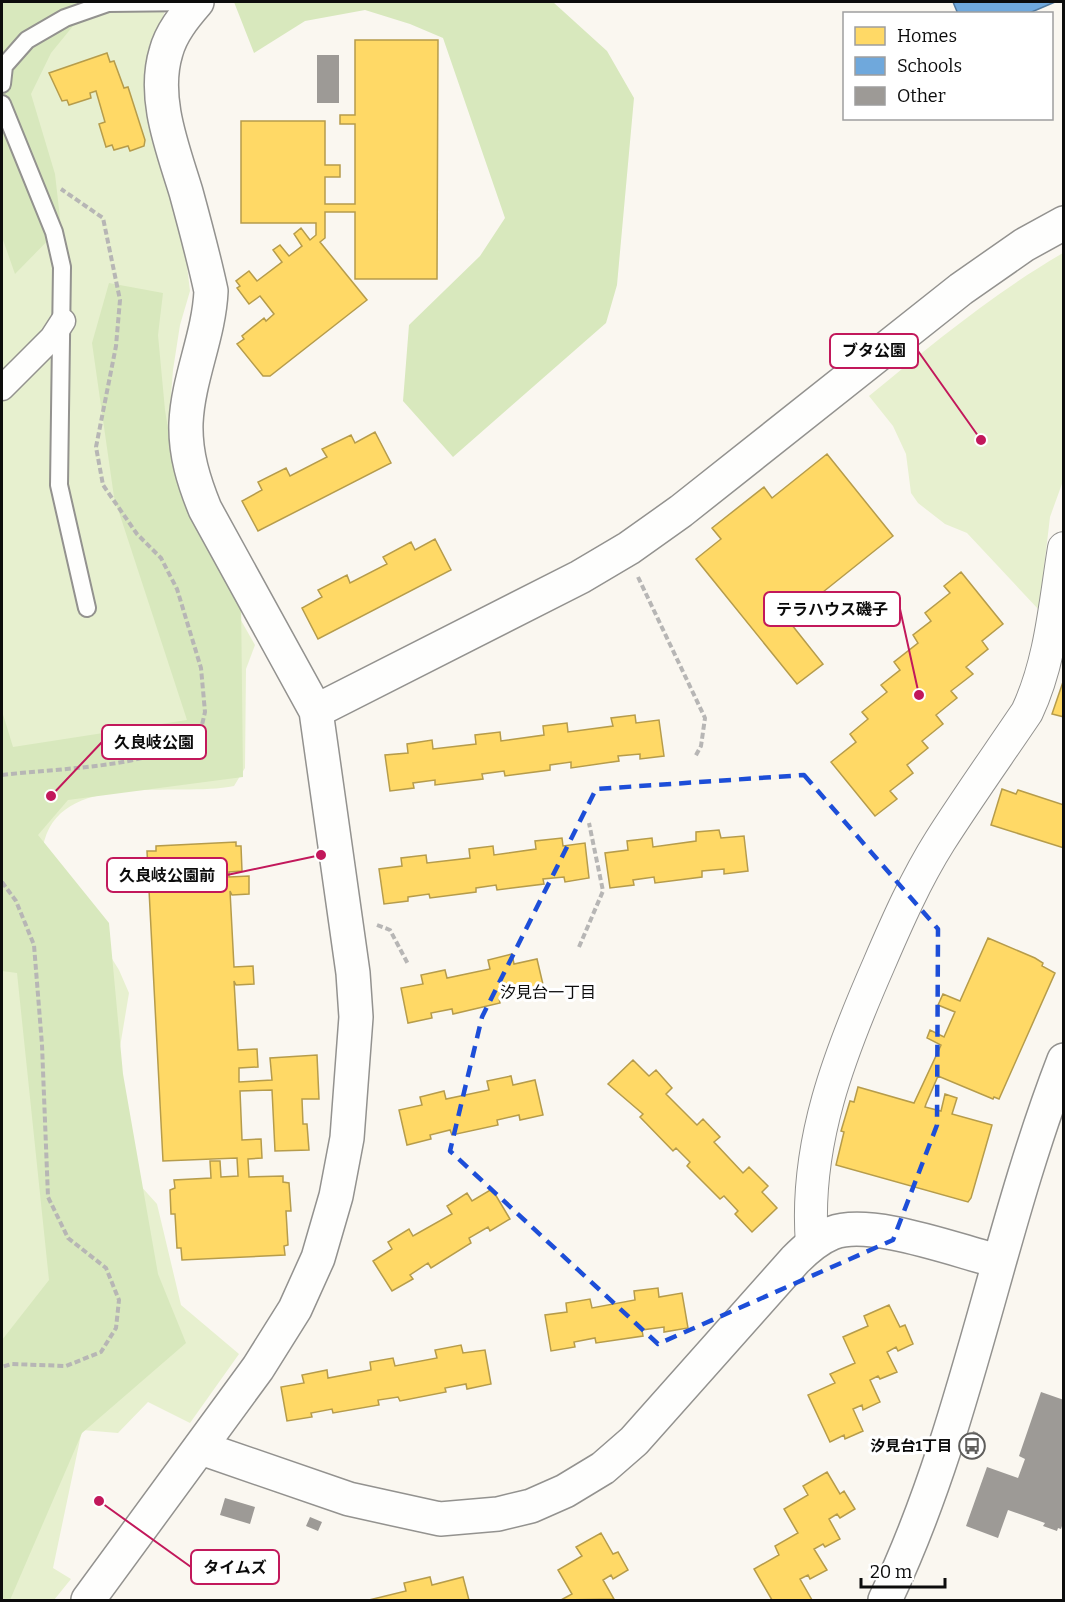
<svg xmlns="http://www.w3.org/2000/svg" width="1065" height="1602" viewBox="0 0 1065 1602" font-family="Bitter,'Noto Sans JP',serif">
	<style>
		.green { fill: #e7f0cf }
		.forest { fill: #d8e8bd }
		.homes { fill: #ffd966; stroke: #b69c4b; stroke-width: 1.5 }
		.schools { fill: #6fa8dc; stroke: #51799e; stroke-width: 1.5 }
		.building { fill: #9d9a96 }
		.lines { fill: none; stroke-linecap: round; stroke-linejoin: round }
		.service-casing { stroke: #93928f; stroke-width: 20 }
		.pedestrian-casing { stroke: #93928f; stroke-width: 27 }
		.minor-casing { stroke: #93928f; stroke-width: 34 }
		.tertiary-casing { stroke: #93928f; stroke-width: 36 }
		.path { stroke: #b7b6b5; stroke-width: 4; stroke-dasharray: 6 3; stroke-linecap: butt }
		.service { stroke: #fefefd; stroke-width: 16 }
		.pedestrian { stroke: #fefefd; stroke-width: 24 }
		.minor { stroke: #fefefd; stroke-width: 32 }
		.tertiary { stroke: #fefefd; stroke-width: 33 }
		.marked { fill: none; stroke: #1d4ed8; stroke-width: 4.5; stroke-dasharray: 12 8; stroke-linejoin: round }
		.labels { text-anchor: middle; stroke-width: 6; stroke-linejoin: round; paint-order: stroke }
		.poi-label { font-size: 15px; font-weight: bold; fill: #0c0c0c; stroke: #fff; text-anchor: end }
		.neighbourhood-label { font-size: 16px; fill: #0c0c0c; stroke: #fff }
		.leader { fill: none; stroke: #c2185b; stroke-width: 2 }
		.callout-dot { fill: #c2185b; stroke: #fff; stroke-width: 2 }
		.callout { fill: #fff; stroke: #c2185b; stroke-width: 2 }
		.callout-label { font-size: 16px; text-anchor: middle; font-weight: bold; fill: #0c0c0c }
	</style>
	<rect width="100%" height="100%" fill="#faf7f0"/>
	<!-- green -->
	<path class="green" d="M2,2H168L148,60L152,123L185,249L190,291L180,325L173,370L167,448L214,573L255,645L246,669L245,768L234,786C178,798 56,768 43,848L119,970L129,993L115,1077L130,1174L157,1204L181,1305L239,1354L190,1423L148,1402L118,1433L82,1430L53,1568L71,1579L54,1600H2Z
		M1063,253V481L1050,517L1039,610L967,533L945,524L918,503L911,493L906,454L893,426L869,396C931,345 994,293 1063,253Z"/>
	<!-- forest -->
	<path class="forest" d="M2,2H127L73,26L51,53L31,94L55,174L61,227L15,274L2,237Z
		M234,2H553L607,51L634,98L617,285L606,323L453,457L403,401L409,325L480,256L505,218L443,38L410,24L365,10L305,21L254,53Z
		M109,283L163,293L158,335L165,410L174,466L241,598L243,777L68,800L38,835L109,923L123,1074L158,1274L186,1343L82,1433L10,1600H2V1340L49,1280L17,973L2,971V711L13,747L187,720L114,497L92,343Z"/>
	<!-- homes -->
	<path class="homes" d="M355,40H438L437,279H355V212H325V238L320,242L367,300L270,376H263L237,344L244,339L242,336L264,318L266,321L274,314L260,296L249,304L237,288L240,286L236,281L249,271L257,281L282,262L273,250L280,245L289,256L302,246L294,234L301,228L310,240L316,235V223H241V121H325V165H340V177H325V204H355V124H340V115H355Z
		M107,53L110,62L114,61L124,88L128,87L145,140L144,146L130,151L128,146L114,150L112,145L106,147L99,124L105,122L96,91L90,93L91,98L69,105L67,100L62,101L49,73Z
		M375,432L391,463L258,531L242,501L262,490L258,482L286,468L290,476L327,457L322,449L351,435L355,443Z
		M827,454L893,536L788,620L823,664L797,684L696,559L721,539L712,528L764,487L772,498Z
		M435,539L451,570L318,639L302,608L322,597L318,590L347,575L350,583L387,564L383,557L411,542L415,550Z
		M961,572L1003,624L982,641L988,649L966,667L973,674L951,691L957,698L936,715L943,724L922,741L928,748L907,765L913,773L890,791L897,799L875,816L831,762L856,742L850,734L868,719L862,712L887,692L881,685L900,670L894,662L918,643L913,635L931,621L925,613L950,593L944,586Z
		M1064,679V717L1052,714Z
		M635,715L636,723L659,720L664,756L640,759V754L618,756L619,761L571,768V762L550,765V770L505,776L504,771L482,774L483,779L435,785V780L413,783L414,788L390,791L385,755L408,753L407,744L432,740L433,749L476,744L475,735L500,732L501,741L544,735L543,726L567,723L568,732L613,726L611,718Z
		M1002,789L1016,794L1018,790L1064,805V848L991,825Z
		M719,830L721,838L744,836L748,871L724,874V869L702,871V877L655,883L654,877L633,880L634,885L610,888L605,853L628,850L627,841L652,838L653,847L696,841V832Z
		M562,838L563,846L585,843L589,878L565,882L564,877L543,879L544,884L497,890L496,885L476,888V892L430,898L429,894L408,897V901L384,904L379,869L402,866L401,858L426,855L427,863L470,858L469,849L493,846L494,855L536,849L535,841Z
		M236,842V846H241L242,871L229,872V877L249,876V894L232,895L230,891L234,967L253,966L254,984L236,985L234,981L238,1050L257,1049L258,1067L239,1068V1082L272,1080L270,1058L317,1055L319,1099H302L303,1124H307L309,1150L275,1151L272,1090L240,1091L242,1140L261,1139L262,1158L248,1159L249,1177L283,1176V1182L289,1183L291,1211H286L288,1245L284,1246L285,1255L182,1260L181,1248H177L175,1214H171L170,1190L175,1188L174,1180L211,1178L210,1161H220L221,1177L238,1176L237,1158L163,1161L147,851H156V846Z
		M988,938L1035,958L1043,963L1042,966L1055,973L999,1099L994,1097L993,1099L938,1076L926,1104L925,1107L941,1111L945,1094L957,1098L952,1114L992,1125L971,1198L968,1202L836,1165L844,1132L841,1131L850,1101L854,1102L858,1087L914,1103L941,1045L927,1038L930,1030L944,1037L955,1012L938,1005L943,994L960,1001Z
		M512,954L514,964L537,959L545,993L521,999L520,993L499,998L500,1003L453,1014L452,1009L431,1013L432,1018L408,1023L401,988L423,984L421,975L445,970L447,978L490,969L488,960Z
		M633,1060L649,1076L656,1070L672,1088L666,1094L697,1125L703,1119L720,1137L714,1142L743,1173L749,1167L768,1186L762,1192L777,1208L752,1232L735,1214L738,1211L724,1196L720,1199L687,1166L690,1162L676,1148L673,1151L640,1117L643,1114L608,1084Z
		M511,1076L513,1085L535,1080L543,1115L520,1120L519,1115L497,1120L498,1125L452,1135L450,1130L430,1135L431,1139L407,1145L399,1110L422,1105L420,1097L444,1091L446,1099L489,1090L487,1081Z
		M492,1189L510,1219L490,1231L488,1227L469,1238L471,1243L431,1268L428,1263L410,1275L413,1279L392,1291L373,1261L392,1249L388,1242L409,1229L413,1236L452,1214L447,1206L467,1193L472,1201Z
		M658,1288L659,1297L682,1293L688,1328L664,1332V1327L642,1330L643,1336L596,1343L595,1338L574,1342L575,1347L551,1351L545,1315L567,1312L566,1303L590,1299L592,1308L635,1300L634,1291Z
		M889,1305L900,1327L905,1325L913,1344L898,1351L896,1347L887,1352L897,1372L880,1379L878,1376L870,1380L880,1402L863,1410L862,1405L853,1409L863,1431L845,1439L844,1435L830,1442L808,1395L835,1383L830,1374L855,1363L843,1337L868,1326L864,1316Z
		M461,1345L463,1353L485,1350L491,1384L467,1389L466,1384L445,1388L446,1392L400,1401L398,1397L378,1400L379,1405L333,1413L332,1409L311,1413L312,1417L287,1421L281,1387L304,1383L302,1375L327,1370L328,1378L371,1370L370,1362L393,1358L395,1366L437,1358L435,1350Z
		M827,1472L840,1494L844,1491L855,1509L840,1518L837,1514L829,1519L840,1539L825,1547L823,1544L814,1549L827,1570L810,1579L808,1575L800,1579L812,1600H772L754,1569L779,1555L775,1546L798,1533L784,1509L808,1495L803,1486Z
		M601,1533L613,1554L618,1552L628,1570L613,1579L611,1575L603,1580L614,1599L561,1600L572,1594L558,1570L582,1556L576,1547Z
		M430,1577L432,1585L463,1577L469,1600H369L406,1591L404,1583Z"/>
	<!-- schools -->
	<path class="schools" d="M953,2H1055L1027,14H958Z"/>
	<!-- building -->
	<path class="building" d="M317,55H339V103H317Z
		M1041,1392L1064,1400V1520L1061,1529L1058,1528L1057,1531L1043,1526L1045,1523L1008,1510L998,1538L966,1526L987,1467L1018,1478L1025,1459L1019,1456Z
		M973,1431L978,1433L974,1448L968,1447Z
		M225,1498L255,1507L250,1524L220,1515Z
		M310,1517L322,1522L318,1531L306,1526Z"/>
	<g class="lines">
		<!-- service casing -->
		<g class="service-casing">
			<path id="service" d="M2,84L4,66L27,40L65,18L108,3L196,2
				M2,104L54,232L62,267L59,485L87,608"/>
		</g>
		<!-- pedestrian casing -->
		<g class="pedestrian-casing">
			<path id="pedestrian" d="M2,388L52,338L63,321"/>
		</g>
		<!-- minor casing -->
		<g class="minor-casing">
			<path id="minor" d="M812,1244C804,1144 840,1053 879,964C897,922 916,879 940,841C968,797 998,755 1027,712C1051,661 1055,603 1064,548"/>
		</g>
		<!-- tertiary casing -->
		<g class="tertiary-casing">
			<path id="tertiary" d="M316,711L580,577L629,548L681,511L961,289L1024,245L1064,223
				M201,1448L349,1499L440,1519L498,1514L531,1506L565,1491L603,1468L634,1441L795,1260C806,1249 817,1239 832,1233C870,1218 957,1251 998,1261
				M88,1600L258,1368L295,1309L318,1258L336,1196L347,1138L356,1017L353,973L316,711L205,509C194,482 185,454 186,423C188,378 209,336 211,291C204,258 195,225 186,192C173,149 152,98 166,52C171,33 184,17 197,2
				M885,1600C967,1429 995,1238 1064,1060"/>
		</g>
		<!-- path -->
		<path class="path" d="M638,577L705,718L701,746L695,757
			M2,775C70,767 136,769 199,738L205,712L201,668L177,589L161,558L137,534L103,485L96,447L116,346L120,300L103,218L61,189
			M2,882L16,901L34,945L42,1045L48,1197L68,1238L106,1268L119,1300L116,1328L101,1352L66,1366L11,1364L2,1367
			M377,925L390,930L408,964
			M579,947L603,891L589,823"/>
		<!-- service -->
		<use href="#service" class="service"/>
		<!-- pedestrian -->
		<use href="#pedestrian" class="pedestrian"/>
		<!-- minor -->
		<use href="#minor" class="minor"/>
		<!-- tertiary -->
		<use href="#tertiary" class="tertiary"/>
	</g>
	<!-- marked area -->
	<path class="marked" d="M804,775L938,929L937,1125L893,1240L658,1344L450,1151L482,1017L596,789Z"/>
	<!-- icons -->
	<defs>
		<g id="bus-ring" transform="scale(1.35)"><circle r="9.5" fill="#fff" stroke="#5f5e5c" stroke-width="1.5"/><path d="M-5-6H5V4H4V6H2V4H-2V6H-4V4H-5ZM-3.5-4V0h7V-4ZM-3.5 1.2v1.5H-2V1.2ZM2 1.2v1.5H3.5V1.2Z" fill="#5f5e5c"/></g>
	</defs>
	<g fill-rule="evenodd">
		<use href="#bus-ring" x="972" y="1446"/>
	</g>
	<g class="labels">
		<!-- poi labels -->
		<g class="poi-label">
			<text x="952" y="1451">汐見台1丁目</text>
		</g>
		<!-- neighbourhood labels -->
		<g class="neighbourhood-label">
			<text x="548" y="998">汐見台一丁目</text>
		</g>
	</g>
	<!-- callouts -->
	<path class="leader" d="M981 440L918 351M919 695L900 609M51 796L102 742M321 855L227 875M99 1501L191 1567"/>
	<g class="callout-dot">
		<circle cx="981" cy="440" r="6"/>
		<circle cx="919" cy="695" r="6"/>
		<circle cx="51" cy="796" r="6"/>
		<circle cx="321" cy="855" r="6"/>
		<circle cx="99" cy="1501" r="6"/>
	</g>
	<g class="callout">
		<rect x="830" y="334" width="88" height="34" rx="6"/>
		<rect x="764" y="592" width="136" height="34" rx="6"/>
		<rect x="102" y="725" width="104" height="34" rx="6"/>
		<rect x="107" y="858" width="120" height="34" rx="6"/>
		<rect x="191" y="1550" width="88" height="34" rx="6"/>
	</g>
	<g class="callout-label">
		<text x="874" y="356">ブタ公園</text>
		<text x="832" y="615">テラハウス磯子</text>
		<text x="154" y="748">久良岐公園</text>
		<text x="167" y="881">久良岐公園前</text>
		<text x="235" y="1573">タイムズ</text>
	</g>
	<!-- border -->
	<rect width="1065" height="1602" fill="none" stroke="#0c0c0c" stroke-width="6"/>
	<!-- legend -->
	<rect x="843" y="12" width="210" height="108" fill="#ffffff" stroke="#9e9e9e" stroke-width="1.5"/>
	<rect x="855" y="27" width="30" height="18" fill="#ffd966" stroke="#9e9e9e" stroke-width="1.5"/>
	<text x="897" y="42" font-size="18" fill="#0c0c0c">Homes</text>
	<rect x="855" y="57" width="30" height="18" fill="#6fa8dc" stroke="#9e9e9e" stroke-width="1.5"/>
	<text x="897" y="72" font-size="18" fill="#0c0c0c">Schools</text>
	<rect x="855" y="87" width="30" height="18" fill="#9d9a96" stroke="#9e9e9e" stroke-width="1.5"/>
	<text x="897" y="102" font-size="18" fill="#0c0c0c">Other</text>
	<!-- scale -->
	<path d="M861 1578v9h84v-9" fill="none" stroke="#0c0c0c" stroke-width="3"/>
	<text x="870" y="1578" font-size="18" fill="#0c0c0c" stroke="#ffffff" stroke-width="4.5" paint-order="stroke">20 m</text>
</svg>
